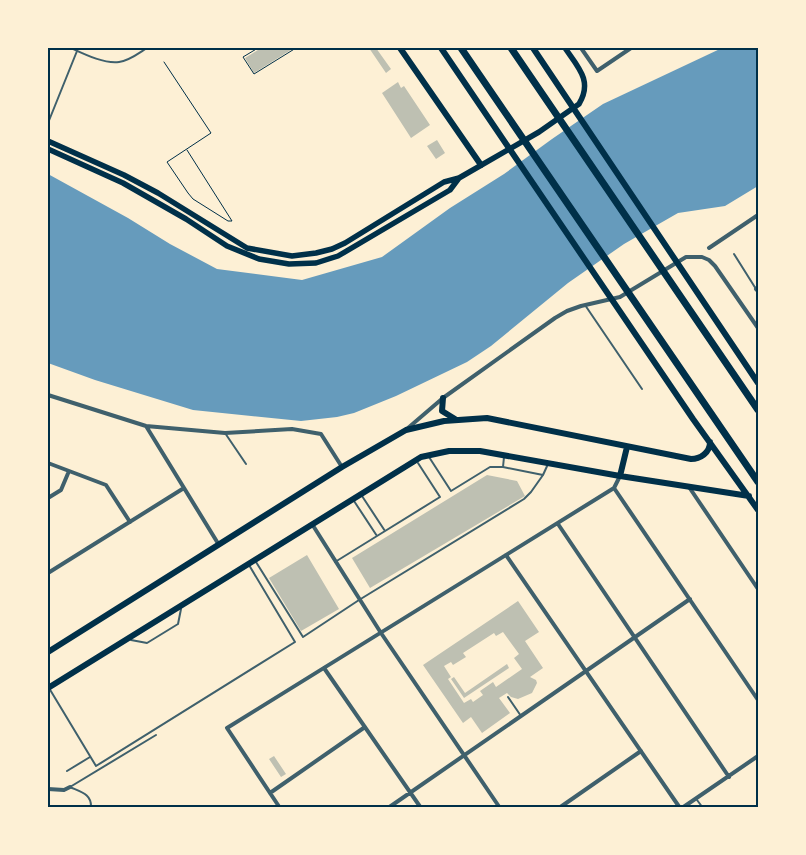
<svg xmlns="http://www.w3.org/2000/svg" width="806" height="855" viewBox="0 0 806 855" font-family="'Asap Condensed',sans-serif">
	<style>
		.water { fill: #669bbc }
		.building { fill: #bec0b2; fill-rule: evenodd }
		.lines { fill: none; stroke-linecap: round; stroke-linejoin: round }
		.path { stroke: #003049; stroke-width: 1 }
		.service { stroke: #3f606c; stroke-width: 2 }
		.minor { stroke: #3f606c; stroke-width: 4 }
		.secondary { stroke: #003049; stroke-width: 5.5 }
		.primary { stroke: #003049; stroke-width: 6 }
		.trunk { stroke: #003049; stroke-width: 7 }
		.neatline { fill: none; stroke: #003049; stroke-width: 2 }
	</style>
	<rect width="100%" height="100%" fill="#fdf0d5"/>
	<!-- water -->
	<path class="water" d="M722,48H758V186L725,206L678,213L624,244L568,283L491,346L467,362L396,396L354,413L337,417L301,421L193,410L95,380L48,363V174L128,218L170,244L217,269L302,280L382,257L450,208L504,174L552,139L603,104Z"/>
	<!-- building -->
	<path class="building" d="M261,48H294L254,73L245,58Z
		M369,48H376L391,69L386,73Z
		M398,82L401,88L404,86L430,125L411,138L382,93Z
		M437,140L445,153L436,159L427,146Z
		M487,475L517,481L525,496L370,588L352,558Z
		M307,555L339,609L301,631L269,578Z
		M518,601L539,632L525,641L543,668L530,677L536,680L537,683L532,693L518,699L511,697L507,693L499,698L510,713L482,733L471,717L463,723L423,665ZM503,632L519,654L514,658L522,669L496,687L493,682L480,691L483,695L473,702L471,699L464,703L448,679L451,677L444,666L451,662L453,665L466,657L463,653L494,633L496,636Z
		M507,664L509,668L464,698L451,679L454,677L465,693Z
		M274,756L286,774L281,777L269,759Z"/>
	<g class="lines">
		<!-- path -->
		<path class="path" d="M258,48L243,57L254,74L296,48
			M164,62L211,133L167,162L188,193L193,199L228,221H232L187,150"/>
		<!-- service -->
		<path class="service" d="M71,48C84,54 104,64 119,62C129,61 139,53 147,48
			M48,123L77,51
			M734,254L756,289
			M585,305L642,389
			M225,433L246,464
			M429,457L451,491L490,467H503L543,475L548,464
			M503,467L504,457
			M362,496L385,531
			M377,536L440,497L418,463
			M256,562L303,637L359,600L524,499L531,492L543,475
			M335,562L377,536L354,501
			M131,640L147,643L178,624L181,609
			M49,688L96,766L295,642L249,565
			M508,697L521,716
			M67,771L90,757
			M70,787L156,735
			M70,787C81,792 92,794 91,808
			M697,800L703,808"/>
		<!-- minor -->
		<path class="minor" d="M581,48L597,71L631,48
			M709,248L758,215
			M758,287L756,289L758,291
			M48,395L146,426L225,433L292,429L321,434L342,467
			M146,426L219,545
			M408,428L443,398L555,318L567,311L581,306L620,297L686,257H702L709,260L715,266L758,328
			M48,463L106,485L130,522
			M689,487L758,589
			M614,488L758,700
			M48,498L61,490L69,471
			M312,524L381,633L500,808
			M558,524L729,777
			M506,555L680,808
			M48,573L184,488
			M324,668L421,808
			M48,789L64,790L70,787
			M270,793L365,727
			M280,808L227,728L614,488L620,476
			M388,808L690,599
			M559,808L641,751
			M682,808L758,756"/>
		<!-- secondary -->
		<path class="secondary" d="M48,141L124,175L158,193L247,248L292,256L316,253L332,249L345,243L444,182L459,178L539,132L579,104C593,81 578,67 565,48
			M48,149L123,183L186,219L227,246L259,259L289,264L316,263L338,256L450,190L459,178"/>
		<!-- primary -->
		<path class="primary" d="M400,48L481,165
			M441,48L693,419L758,510
			M533,48L758,383
			M443,398L442,411L455,419
			M620,476L627,447
			M48,652L342,467L406,430L444,421L487,418L691,459C700,459 710,453 710,442
			M48,688L421,457L449,451H480L620,476L749,496"/>
		<!-- trunk -->
		<path class="trunk" d="M461,48L758,482
			M511,48L758,410"/>
	</g>
	<!-- border -->
	<rect width="806" height="855" fill="none" stroke="#fdf0d5" stroke-width="98"/>
	<rect x="49" y="49" width="708" height="757" class="neatline"/>
</svg>
